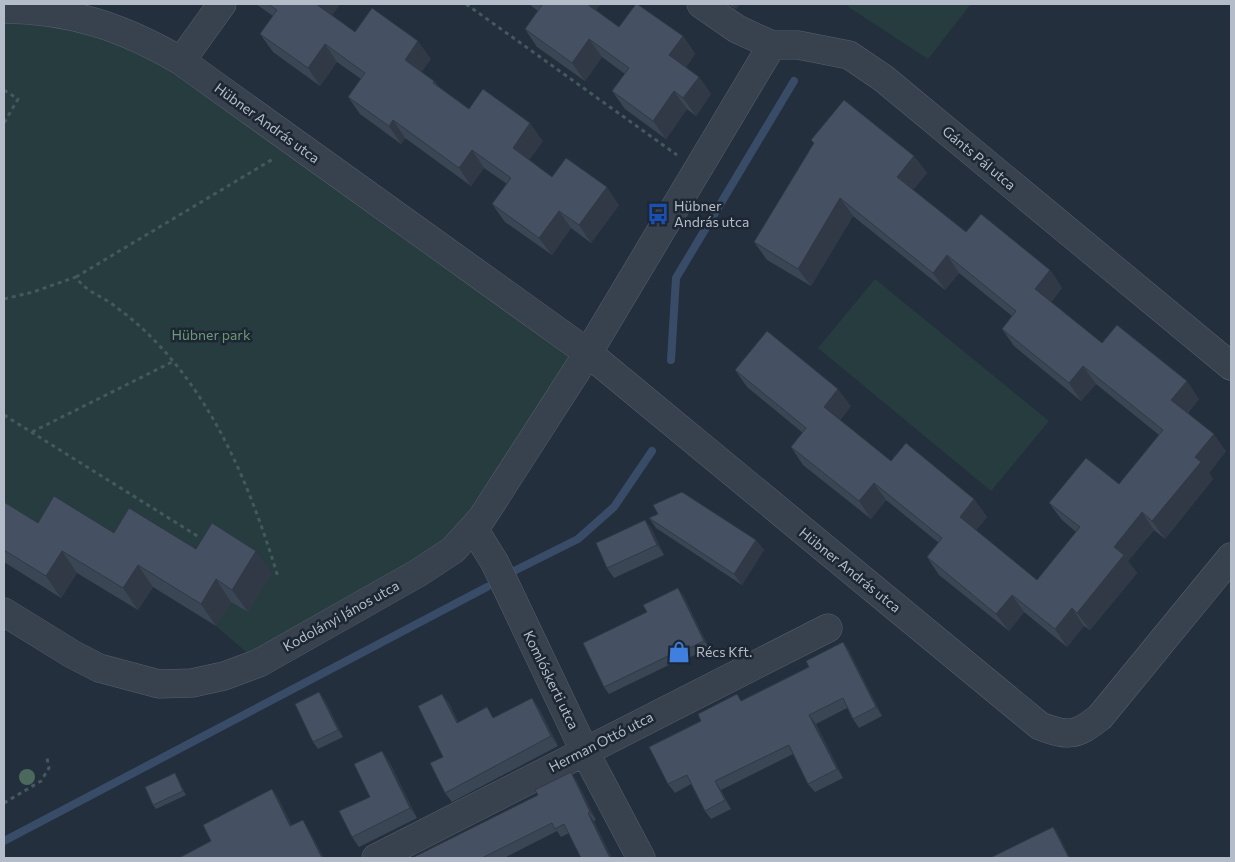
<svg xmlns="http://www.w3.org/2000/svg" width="1235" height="862" viewBox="0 0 1235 862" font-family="Commissioner,sans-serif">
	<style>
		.green { fill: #263c3f }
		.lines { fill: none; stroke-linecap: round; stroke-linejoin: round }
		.stream { stroke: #394c67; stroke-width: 8 }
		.minor-casing { stroke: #565f6c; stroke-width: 29 }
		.path { stroke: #44595c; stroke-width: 3; stroke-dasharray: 4 4; stroke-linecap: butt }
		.minor { stroke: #38414e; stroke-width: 28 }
		.tree { fill: #4b6a5d }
		.wall { fill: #3b4654 }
		.shaded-wall { fill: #303945 }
		.building { fill: #455162; stroke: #303945 }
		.labels { text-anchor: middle; stroke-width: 5; stroke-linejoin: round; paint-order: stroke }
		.street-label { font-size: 14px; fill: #b4bcc9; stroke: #1d2633 }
		.poi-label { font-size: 14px; fill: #b4bcc9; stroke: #1d2633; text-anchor: start }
		.park-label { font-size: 14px; fill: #6b9a76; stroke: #1d2633 }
	</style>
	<rect width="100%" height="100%" fill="#242f3e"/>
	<!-- green -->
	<path class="green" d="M847,4H971L928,59L850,8Z
		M4,9L108,25L588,353L482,518L259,663L216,626L231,602L211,571L53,545L4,514Z
		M875,279L1049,421L991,491L818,348Z"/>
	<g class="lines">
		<!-- stream -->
		<path class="stream" d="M671,360L676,278L794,81
			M514,571L578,539L614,507L652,451
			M4,841L487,587"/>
		<!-- minor casing -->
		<g class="minor-casing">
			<path id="minor" d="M701,4L737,29L772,45H798L849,55L883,78L1231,366
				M4,9C72,10 123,27 181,61L588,353L1040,726C1069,737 1076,736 1100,717L1231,557
				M181,61L222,4
				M474,529L495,563L584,750L641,858
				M4,612L72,654L99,668L159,684L192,683L224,676L259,663L418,573L453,550L482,518L588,353L772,45
				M376,858L828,628"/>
		</g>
		<!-- path -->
		<path class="path" d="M466,4L677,155
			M4,90L18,99L4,123
			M76,277L273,159
			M4,299L33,292L76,277C84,290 99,295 112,304C127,315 142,327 155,341C218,406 252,492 278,577
			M4,415L199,537
			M32,432L174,361
			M4,803L41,781L49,768L47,758"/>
		<!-- minor -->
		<use href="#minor" class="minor"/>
	</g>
	<!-- trees -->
	<circle class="tree" cx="27" cy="777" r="8"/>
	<!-- wall -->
	<path class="wall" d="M256,4H340L332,15L355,32L431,59L421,72L434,81L438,86L469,109L543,141L529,160L552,177L619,205L591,243L571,228L552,255L505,222L492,204L507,184L484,168L471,186L405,138L401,144L360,114L348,97L361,79L337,62L320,86L273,52L260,34L273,16Z
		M529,4H601L596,10L619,27L683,36L695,54L686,67L699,77L711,94L696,116L687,109L666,139L625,109L612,91L625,74L602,57L585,81L537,47L525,29L538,11Z
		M728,4H740L736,9Z
		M811,140L914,156L927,173L913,190L966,232L1050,270L1062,288L1051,302L1102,343L1199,399L1188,413L1226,451L1209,473L1213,479L1165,539L1154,530L1128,561L1137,573L1090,630L1084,626L1067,647L1024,612L1009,631L939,575L927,557L939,543L886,500L871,519L803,465L791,447L803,433L747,387L735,370L851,406L840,420L891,461L974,499L987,517L976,530L1037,580L1076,532L1062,520L1049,503L1119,484L1159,435L1096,384L1081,401L1014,346L1002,329L1012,316L959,273L945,290L853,216L811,286L767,260L754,242L814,144Z
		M4,502L38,523L114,533L196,549L272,573L248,612L231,602L216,626L153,587L138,610L77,573L61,598L4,562Z
		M658,514L756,540L764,550L742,585L656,528L649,518Z
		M645,520L652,530L664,555L614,578L607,568Z
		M683,595L709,648L674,665L673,663L609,694L604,687L647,612Z
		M843,642L849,651L882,716L859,728L853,719L847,708L816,724L843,778L815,792L808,784L793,754L721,790L731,809L711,819L705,811L691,784L675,793L668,784L742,701L809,667Z
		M324,699L343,737L318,749L313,742Z
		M449,703L458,722L494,717L539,708L558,746L452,802L445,793L443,757Z
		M389,761L417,818L359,847L352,837L370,797Z
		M177,777L186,795L156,809L153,805Z
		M576,780L596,820L561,837L557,831L504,858H412Z"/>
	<!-- shaded-wall -->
	<path class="shaded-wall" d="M315,4H340L328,21Z
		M583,4H601L592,16Z
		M735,4H740L736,9L733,6Z
		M683,36L695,54L682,73L669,55Z
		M589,39L602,57L585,81L572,63Z
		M418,41L431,59L417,78L405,60Z
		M325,44L337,62L320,86L308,68Z
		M699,77L711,94L696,116L683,98Z
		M674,91L687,109L666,139L653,121Z
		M393,120L405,138L401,144L389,126Z
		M530,123L543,141L525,166L513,148Z
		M472,150L484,168L471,186L459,168Z
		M914,156L927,173L910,194L897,177Z
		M607,187L619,205L591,243L579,225Z
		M840,198L853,216L811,286L798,269Z
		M559,211L571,228L552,255L539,238Z
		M947,255L959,273L945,290L933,273Z
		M1050,270L1062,288L1047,306L1035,289Z
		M1083,366L1096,384L1081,401L1069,383Z
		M1187,381L1199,399L1184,417L1171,400Z
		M838,389L851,406L836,424L824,407Z
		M1214,434L1226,451L1209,473L1213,479L1165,539L1152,521L1195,457Z
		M874,483L886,500L871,519L859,501Z
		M974,499L987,517L972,535L960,517Z
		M1142,512L1154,530L1128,561L1137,573L1090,630L1077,613L1114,547Z
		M645,520L652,530L664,555L657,545Z
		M756,540L764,550L742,585L734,574Z
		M62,551L77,573L61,598L46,576Z
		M256,551L272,573L248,612L232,590Z
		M138,565L153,587L138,610L123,588Z
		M216,579L231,602L216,626L201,604Z
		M678,588L683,595L709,648L704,641Z
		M1012,595L1024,612L1009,631L996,614Z
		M1072,608L1084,626L1067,647L1055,629Z
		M843,642L849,651L882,716L876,707Z
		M319,692L324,699L343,737L338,730Z
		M442,694L449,703L463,732L457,723Z
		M532,698L539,708L558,746L551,736Z
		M809,715L816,724L843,778L837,769Z
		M382,751L389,761L417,818L410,808Z
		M571,772L576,780L596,820L590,812Z
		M175,773L186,795L183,791Z
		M715,781L721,790L731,809L725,800Z
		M272,789L278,797L296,834L290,826Z
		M588,813L594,821L612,858H610Z
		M303,820L308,828L324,858H322Z
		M1053,827L1056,830L1070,858H1069Z"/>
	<!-- building -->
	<path class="building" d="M268,4H316L355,32L372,8L418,41L405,60L434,81L433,83L469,109L483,89L530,123L513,148L552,177L566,158L607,187L579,225L559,211L539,238L492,204L511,178L472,150L459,168L393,120L389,126L348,97L365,73L325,44L308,68L260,34L277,10Z
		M540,4H587L619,27L636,4H637L683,36L669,55L699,77L683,98L674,91L653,121L612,91L629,68L589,39L572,63L525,29L542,5Z
		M844,100L914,156L897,177L966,232L981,214L1050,270L1035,289L1102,343L1117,325L1187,381L1171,400L1214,434L1195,457L1201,462L1152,521L1142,512L1114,547L1124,555L1077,613L1072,608L1055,629L1012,595L996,614L927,557L942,538L874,483L859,501L791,447L806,428L735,370L767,331L838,389L824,407L891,461L906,443L974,499L960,517L1037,580L1080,527L1049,503L1086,458L1119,484L1163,430L1083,366L1069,383L1002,329L1016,311L947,255L933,273L840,198L798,269L754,242L814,143L811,140Z
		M682,492L756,540L734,574L649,518L658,514L653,505Z
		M54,496L114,533L129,508L196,549L212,523L256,551L232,590L216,579L201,604L138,565L123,588L62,551L46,576L4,550V502L38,523Z
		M645,520L657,545L607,568L596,543Z
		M678,588L704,641L669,658L668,656L604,687L583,643L647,612L643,605Z
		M843,642L876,707L853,719L843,698L809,715L837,769L808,784L789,745L715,781L725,800L705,811L687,775L668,784L649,747L701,721L698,714L737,694L741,701L809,667L806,661Z
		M319,692L338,730L313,742L295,704Z
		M442,694L457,723L487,707L493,718L532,698L551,736L445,793L430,763L443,757L418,706Z
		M382,751L410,808L352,837L339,811L370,797L354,764Z
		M571,772L590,812L588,813L610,858H581L564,824L555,829L552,823L482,858H412L538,795L535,790Z
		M175,773L183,791L153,805L145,787Z
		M272,789L290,826L303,820L322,858H179L211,841L203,825Z
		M1053,827L1069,858H990Z"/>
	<!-- icons -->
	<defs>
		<g id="bus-bare" transform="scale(1.725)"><path d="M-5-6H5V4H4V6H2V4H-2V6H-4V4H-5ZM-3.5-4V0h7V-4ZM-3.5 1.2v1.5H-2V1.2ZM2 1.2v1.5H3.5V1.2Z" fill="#1a4fb4" stroke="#1d2633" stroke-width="2.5" paint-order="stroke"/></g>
		<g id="shop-bare" transform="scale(1.725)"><path d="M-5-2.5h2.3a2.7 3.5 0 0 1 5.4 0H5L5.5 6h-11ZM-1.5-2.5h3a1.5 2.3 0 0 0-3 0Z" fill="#3f7fe0" stroke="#1d2633" stroke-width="2.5" paint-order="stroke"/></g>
	</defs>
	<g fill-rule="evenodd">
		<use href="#bus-bare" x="658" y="214"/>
		<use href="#shop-bare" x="679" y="652"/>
	</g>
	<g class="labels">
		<!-- street labels -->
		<g class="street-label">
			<text transform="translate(267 123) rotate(36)" y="5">Hübner András utca</text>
			<text transform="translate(979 158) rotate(40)" y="5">Gánts Pál utca</text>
			<text transform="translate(850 570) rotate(39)" y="5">Hübner András utca</text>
			<text transform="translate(341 616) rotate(-29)" y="5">Kodolányi János utca</text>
			<text transform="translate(551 680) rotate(64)" y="5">Komlóskerti utca</text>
			<text transform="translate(601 742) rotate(-27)" y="5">Herman Ottó utca</text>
		</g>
		<!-- poi labels -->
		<g class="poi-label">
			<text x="674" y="211">Hübner<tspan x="674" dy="16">András utca</tspan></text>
			<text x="696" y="657">Récs Kft.</text>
		</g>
		<!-- park labels -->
		<g class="park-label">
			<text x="211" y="340">Hübner park</text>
		</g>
	</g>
	<!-- border -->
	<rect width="1235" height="862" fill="none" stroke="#b4bcc9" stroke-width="10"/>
</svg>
